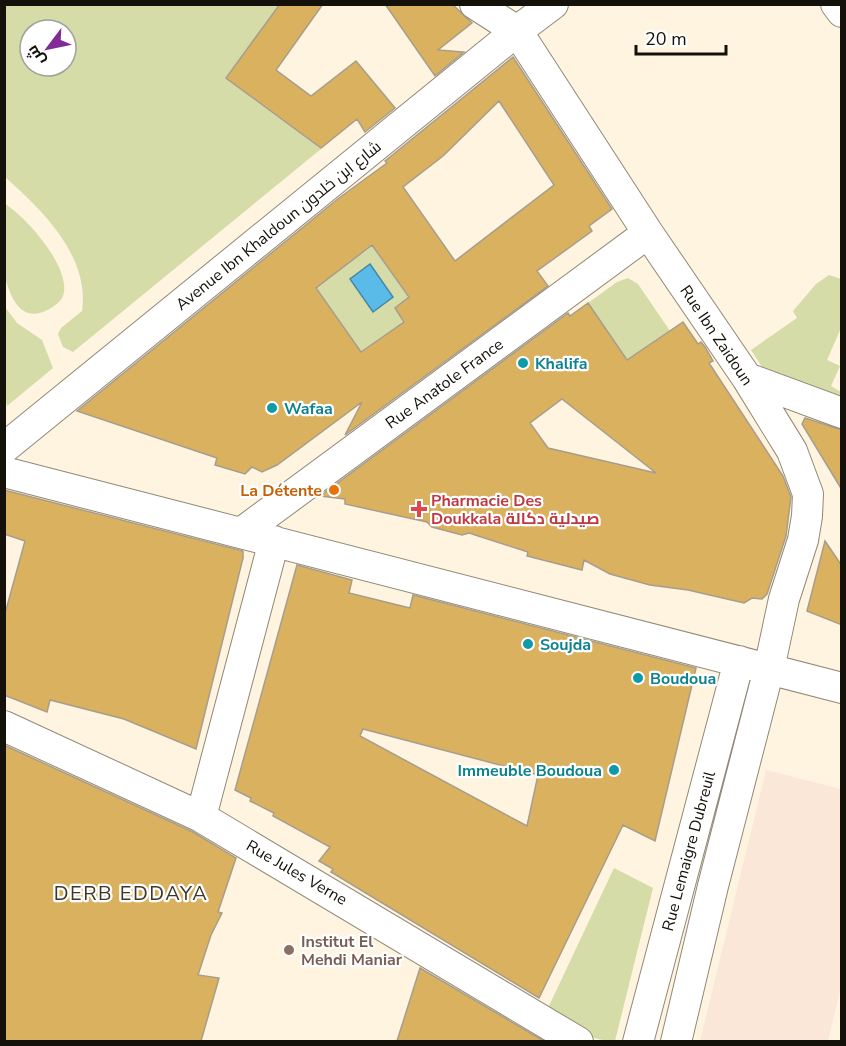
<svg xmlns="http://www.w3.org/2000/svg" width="846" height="1046" viewBox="0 0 846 1046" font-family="'Nunito Sans',Cairo,sans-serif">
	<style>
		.commercial { fill: #fae7d7 }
		.green { fill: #d5dca8; fill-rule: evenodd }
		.water { fill: #5abbe8; stroke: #4588a5; stroke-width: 1.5 }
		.building { fill: #dab25f; stroke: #a79d8c; stroke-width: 1.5; fill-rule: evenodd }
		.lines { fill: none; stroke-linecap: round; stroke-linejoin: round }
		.minor-casing { stroke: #928877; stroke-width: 32 }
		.minor { stroke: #fff; stroke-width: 30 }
		.culture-dot { fill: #0f9aa8; stroke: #fff; stroke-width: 2 }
		.food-dot { fill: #e8710a; stroke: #fff; stroke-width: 2 }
		.health-dot { fill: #e0444e; stroke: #fff; stroke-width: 2 }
		.education-dot { fill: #8d6e63; stroke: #fff; stroke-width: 2 }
		.labels { text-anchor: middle; stroke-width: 4.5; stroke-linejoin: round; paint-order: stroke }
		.street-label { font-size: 16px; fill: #14110a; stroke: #fff }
		.culture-label { font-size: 16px; font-weight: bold; fill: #0d838f; stroke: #fff; text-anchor: start }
		.food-label { font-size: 16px; font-weight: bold; fill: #c56008; stroke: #fff; text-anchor: end }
		.health-label { font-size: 16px; font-weight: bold; fill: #be3a42; stroke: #fff; text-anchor: start }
		.education-label { font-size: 16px; font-weight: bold; fill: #785e54; stroke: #fff; text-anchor: start }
		.quarter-label { font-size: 20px; letter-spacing: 1.5px; fill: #3e3627; stroke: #fff }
	</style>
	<rect width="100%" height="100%" fill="#fef4e0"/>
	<!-- commercial -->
	<path class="commercial" d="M766,770L841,789L842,983L828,1041H700Z"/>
	<!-- green -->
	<path class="green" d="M5,5H280L226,78L321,149L73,352L63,347L58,334L61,328L82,311C90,256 42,210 5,177ZM30,30H66V66H30Z
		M4,203C26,217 68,264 64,292C63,298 59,303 54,306C25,326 12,304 5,277C0,254 4,226 4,203Z
		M372,245L409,297L395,308L404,322L346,362L338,320L316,288Z
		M829,275L841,279V328L827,360L840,366L831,386L841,392V404L764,370L751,350L797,318L793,311L816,284Z
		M628,278L638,284L670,331L611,373L570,316L617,282Z
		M5,307L17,323L42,340L53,368L7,406L4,392Z
		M614,868L653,888L615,1041C592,1041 562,1028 548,1008Z"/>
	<!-- water -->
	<path class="water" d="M370,264L393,297L373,312L350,279Z"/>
	<!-- building -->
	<path class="building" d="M280,4H323L276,70L311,96L356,61L395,108L365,132L357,119L321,148L226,78Z
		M385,4H452L472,23L438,50L464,52L435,76Z
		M513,57L612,209L589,226L592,231L537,271L548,286L345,435L362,402L277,465L262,472L252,467L245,474L215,465L217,458L77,411L339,198L387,163L385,161ZM499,101L554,185L455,261L403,187L443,156ZM372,245L409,297L395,308L404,322L361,352L316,288Z
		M588,303L627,360L683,322L698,344L701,342L705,347L713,361L709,363L783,476L791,497L786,536L767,594L762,599L752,598L744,603L688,590L650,585L610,574L584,560L582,570L527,556L528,552L469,533L462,535L432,527L427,522L345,504V499L320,496L568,313L570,316ZM562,399L656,473L548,448L530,423Z
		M805,418L842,430V490L802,424Z
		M4,490L243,551V558L196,749L124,719L50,700L47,712L4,695V617L25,541L4,534Z
		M825,541L842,566V625L807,611Z
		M297,565L352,580L349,593L410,608L413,595L696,668L655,841L623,825L539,998L331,872L333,869L319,861L330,847L273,816L274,813L250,801L251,798L235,790ZM363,729L538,775L527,826L360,736Z
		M4,745L193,832L236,858L218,912L222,913L211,935L198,975L219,978L201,1041H4Z
		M420,968L544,1041H397Z"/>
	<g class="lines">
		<!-- minor casing -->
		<g class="minor-casing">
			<path id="minor" d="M475,4L517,31L648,233L747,378L792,451L808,494L807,516L803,540L784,599L769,669L713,886L676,1042
				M836,4L842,12
				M747,378L842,413
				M4,448L517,31L553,4
				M4,472L842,688
				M241,533L648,233
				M4,726L201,817L578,1042
				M201,817L274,541
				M638,1042L739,661"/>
		</g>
		<!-- minor -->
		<use href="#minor" class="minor"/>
	</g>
	<!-- markers -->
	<g class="culture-dot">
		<circle cx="523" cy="363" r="6"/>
		<circle cx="272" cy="408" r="6"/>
		<circle cx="528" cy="644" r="6"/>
		<circle cx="638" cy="678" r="6"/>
		<circle cx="614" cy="770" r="6"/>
	</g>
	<circle class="food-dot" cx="334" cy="490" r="6"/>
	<path class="health-dot" d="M416 500h6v6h6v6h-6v6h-6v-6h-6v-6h6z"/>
	<circle class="education-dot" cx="289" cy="950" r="6"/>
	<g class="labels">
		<!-- street labels -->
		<g class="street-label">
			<text transform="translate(278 225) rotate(-39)" y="6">Avenue Ibn Khaldoun شارع ابن خلدون</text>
			<text transform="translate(717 335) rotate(56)" y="6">Rue Ibn Zaidoun</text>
			<text transform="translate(444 383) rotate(-36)" y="6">Rue Anatole France</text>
			<text transform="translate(688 851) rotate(-75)" y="6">Rue Lemaigre Dubreuil</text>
			<text transform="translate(297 872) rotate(30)" y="6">Rue Jules Verne</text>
		</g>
		<!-- culture labels -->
		<g class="culture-label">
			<text x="535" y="369">Khalifa</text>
			<text x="284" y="414">Wafaa</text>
			<text x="540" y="650">Soujda</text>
			<text x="650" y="684">Boudoua</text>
			<text x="602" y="776" text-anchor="end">Immeuble Boudoua</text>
		</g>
		<!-- food labels -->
		<g class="food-label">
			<text x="322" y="496">La Détente</text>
		</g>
		<!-- health labels -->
		<g class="health-label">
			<text x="431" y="506">Pharmacie Des<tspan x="431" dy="18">Doukkala صيدلية دكالة</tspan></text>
		</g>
		<!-- education labels -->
		<g class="education-label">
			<text x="301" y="947">Institut El<tspan x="301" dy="18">Mehdi Maniar</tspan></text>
		</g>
		<!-- quarter labels -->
		<g class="quarter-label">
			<text x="131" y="900">DERB EDDAYA</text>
		</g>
	</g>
	<!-- border -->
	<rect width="846" height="1046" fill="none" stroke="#14110a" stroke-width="12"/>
	<!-- north arrow -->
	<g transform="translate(48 48) rotate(238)"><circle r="28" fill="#ffffff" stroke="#a1a09d" stroke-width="1.5"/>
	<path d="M0-4.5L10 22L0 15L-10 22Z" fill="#822a97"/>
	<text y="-9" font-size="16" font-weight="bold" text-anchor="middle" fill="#14110a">ش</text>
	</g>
	<!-- scale -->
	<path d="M636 45v9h90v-9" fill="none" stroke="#14110a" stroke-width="3"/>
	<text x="645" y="45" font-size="18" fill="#14110a" stroke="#ffffff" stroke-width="4.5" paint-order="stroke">20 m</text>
</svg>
